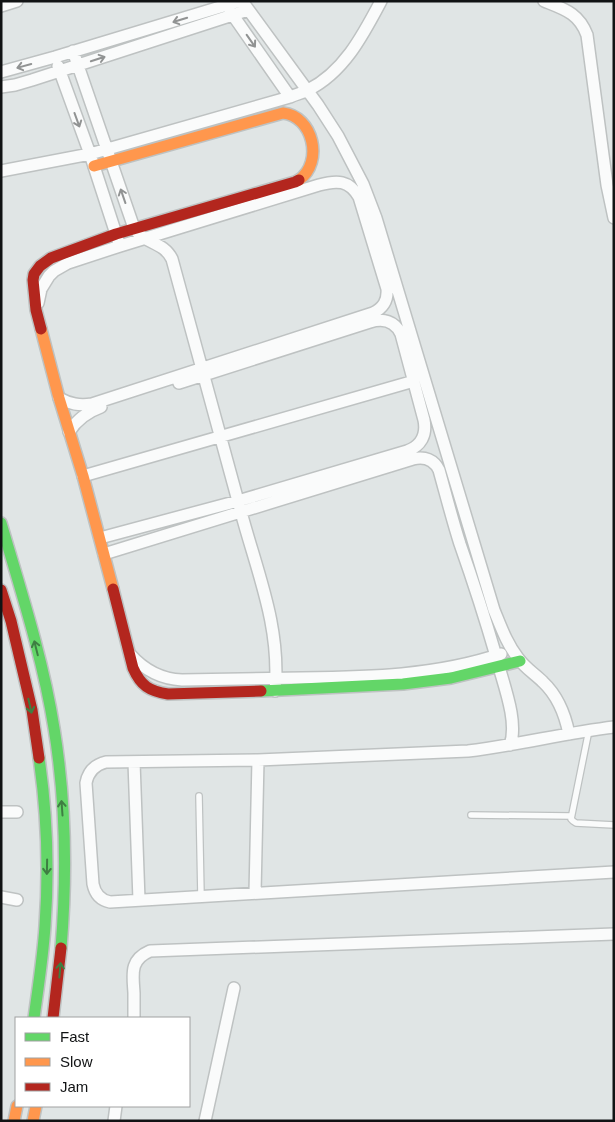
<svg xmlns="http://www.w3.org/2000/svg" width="615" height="1122" viewBox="0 0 615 1122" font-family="Helvetica,sans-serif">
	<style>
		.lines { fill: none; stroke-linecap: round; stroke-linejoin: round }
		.lane-casing { stroke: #bec2c2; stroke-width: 8 }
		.street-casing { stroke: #bec2c2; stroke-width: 14 }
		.fast-casing { stroke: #bec2c2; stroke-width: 14 }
		.slow-casing { stroke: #bec2c2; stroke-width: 14 }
		.jam-casing { stroke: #bec2c2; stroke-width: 14 }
		.lane { stroke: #fafbfb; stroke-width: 5.5 }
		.street { stroke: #fafbfb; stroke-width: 11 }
		.fast { stroke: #63d668; stroke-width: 11 }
		.slow { stroke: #ff974d; stroke-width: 11 }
		.jam { stroke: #b3261e; stroke-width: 11 }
		.oneway { stroke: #919393 }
		.oneway2 { stroke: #3e7e42 }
	</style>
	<rect width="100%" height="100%" fill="#e0e5e5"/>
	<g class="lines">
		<!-- lane casing -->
		<g class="lane-casing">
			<path id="lane" d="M589,730L571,819L573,821L576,823L614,825
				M199,796L201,896
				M471,815L571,816"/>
		</g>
		<!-- street casing -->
		<g class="street-casing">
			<path id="street" d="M242,1L318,105L338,136L363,184L376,218L494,610C501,627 507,644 518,658C525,668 535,674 543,682C558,696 565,714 569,734
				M544,1C564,9 579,13 587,35L607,185L614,218
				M1,6L17,1
				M230,11L290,97
				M73,51L134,228C144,244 163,241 172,259C195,343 218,428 241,512C257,572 281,627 275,691
				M58,66L90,154L118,240
				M1,72L55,57L240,1
				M1,87L15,85L32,80L248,10
				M1,171L90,154L290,97C296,94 303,93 308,90C344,72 363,35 381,1
				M38,303L41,289L49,276L54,271L68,263L120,246L319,185C337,180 349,180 359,197L387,289C388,301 383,308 373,313L92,404C79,406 70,404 59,398
				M69,432C77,419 87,412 101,407
				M83,476L414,381
				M100,538L238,501L407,451C421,446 427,435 424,420L401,334C395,321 383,318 370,322L179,383
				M104,554L413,459C425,456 434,460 439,470C446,495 452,519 460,544C473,581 485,618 496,656C502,681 519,721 510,745
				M130,654C144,670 161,679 182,680C222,679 261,679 301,678C368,677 436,676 501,654
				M614,727C565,733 517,745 468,751L258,760L106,762C94,765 88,772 86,783L93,884C95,894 100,900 110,902L614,872
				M134,762L139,900
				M1,812H17
				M255,893L258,760
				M1,897L17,900
				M134,1018C134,1010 134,1002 134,993C133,975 129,960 150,951L614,934
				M114,1121L116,1106
				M205,1121L234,988"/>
		</g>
		<!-- fast casing -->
		<g class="fast-casing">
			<path id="fast" d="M1,523C21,591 43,659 54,728C66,801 67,875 61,948
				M261,691L403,684L451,678L520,661
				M34,1018C38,988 43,957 45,926C49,870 47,813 39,758"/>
		</g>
		<!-- slow casing -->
		<g class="slow-casing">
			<path id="slow" d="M94,166L283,113C313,116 324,162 299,180
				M41,329L59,398L83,476L113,589
				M14,1121L17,1106
				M33,1121L36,1106"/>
		</g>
		<!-- jam casing -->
		<g class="jam-casing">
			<path id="jam" d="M41,329L36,310L33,280L34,274L40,266L51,258L116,234L295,182L299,180
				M113,589L133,668C141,686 149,691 168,694L261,691
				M1,590L11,621L32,710L39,758
				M53,1018L61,948"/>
		</g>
		<!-- lane -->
		<use href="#lane" class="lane"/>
		<!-- street -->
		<use href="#street" class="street"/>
		<!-- fast -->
		<use href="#fast" class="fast"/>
		<!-- slow -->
		<use href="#slow" class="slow"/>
		<!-- jam -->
		<use href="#jam" class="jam"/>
	</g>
	<!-- one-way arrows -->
	<defs><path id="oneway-shaft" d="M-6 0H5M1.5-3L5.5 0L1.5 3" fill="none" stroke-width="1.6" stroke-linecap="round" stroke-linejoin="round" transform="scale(1.25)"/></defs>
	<g class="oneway">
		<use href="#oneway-shaft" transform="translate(180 20) rotate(163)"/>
		<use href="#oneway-shaft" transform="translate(251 41) rotate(55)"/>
		<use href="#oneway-shaft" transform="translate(98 59) rotate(-18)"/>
		<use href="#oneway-shaft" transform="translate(24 66) rotate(165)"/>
		<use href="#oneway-shaft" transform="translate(77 120) rotate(70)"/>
		<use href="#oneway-shaft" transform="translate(123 196) rotate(-109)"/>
	</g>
	<g class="oneway2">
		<use href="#oneway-shaft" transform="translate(36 648) rotate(-104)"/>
		<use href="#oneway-shaft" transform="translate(30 706) rotate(77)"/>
		<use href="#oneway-shaft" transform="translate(62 808) rotate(-94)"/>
		<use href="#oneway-shaft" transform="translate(47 867) rotate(91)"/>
		<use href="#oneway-shaft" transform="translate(60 970) rotate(-85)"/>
	</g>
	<!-- border -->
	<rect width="615" height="1122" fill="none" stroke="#111314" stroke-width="5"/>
	<!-- legend -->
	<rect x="15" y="1017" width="175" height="90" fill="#ffffff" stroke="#a0a1a1"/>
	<rect x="25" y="1033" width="25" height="8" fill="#63d668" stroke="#a0a1a1"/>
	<text x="60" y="1042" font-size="15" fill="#111314">Fast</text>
	<rect x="25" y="1058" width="25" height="8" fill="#ff974d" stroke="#a0a1a1"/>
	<text x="60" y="1067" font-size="15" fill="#111314">Slow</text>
	<rect x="25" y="1083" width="25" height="8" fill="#b3261e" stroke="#a0a1a1"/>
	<text x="60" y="1092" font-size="15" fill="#111314">Jam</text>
</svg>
